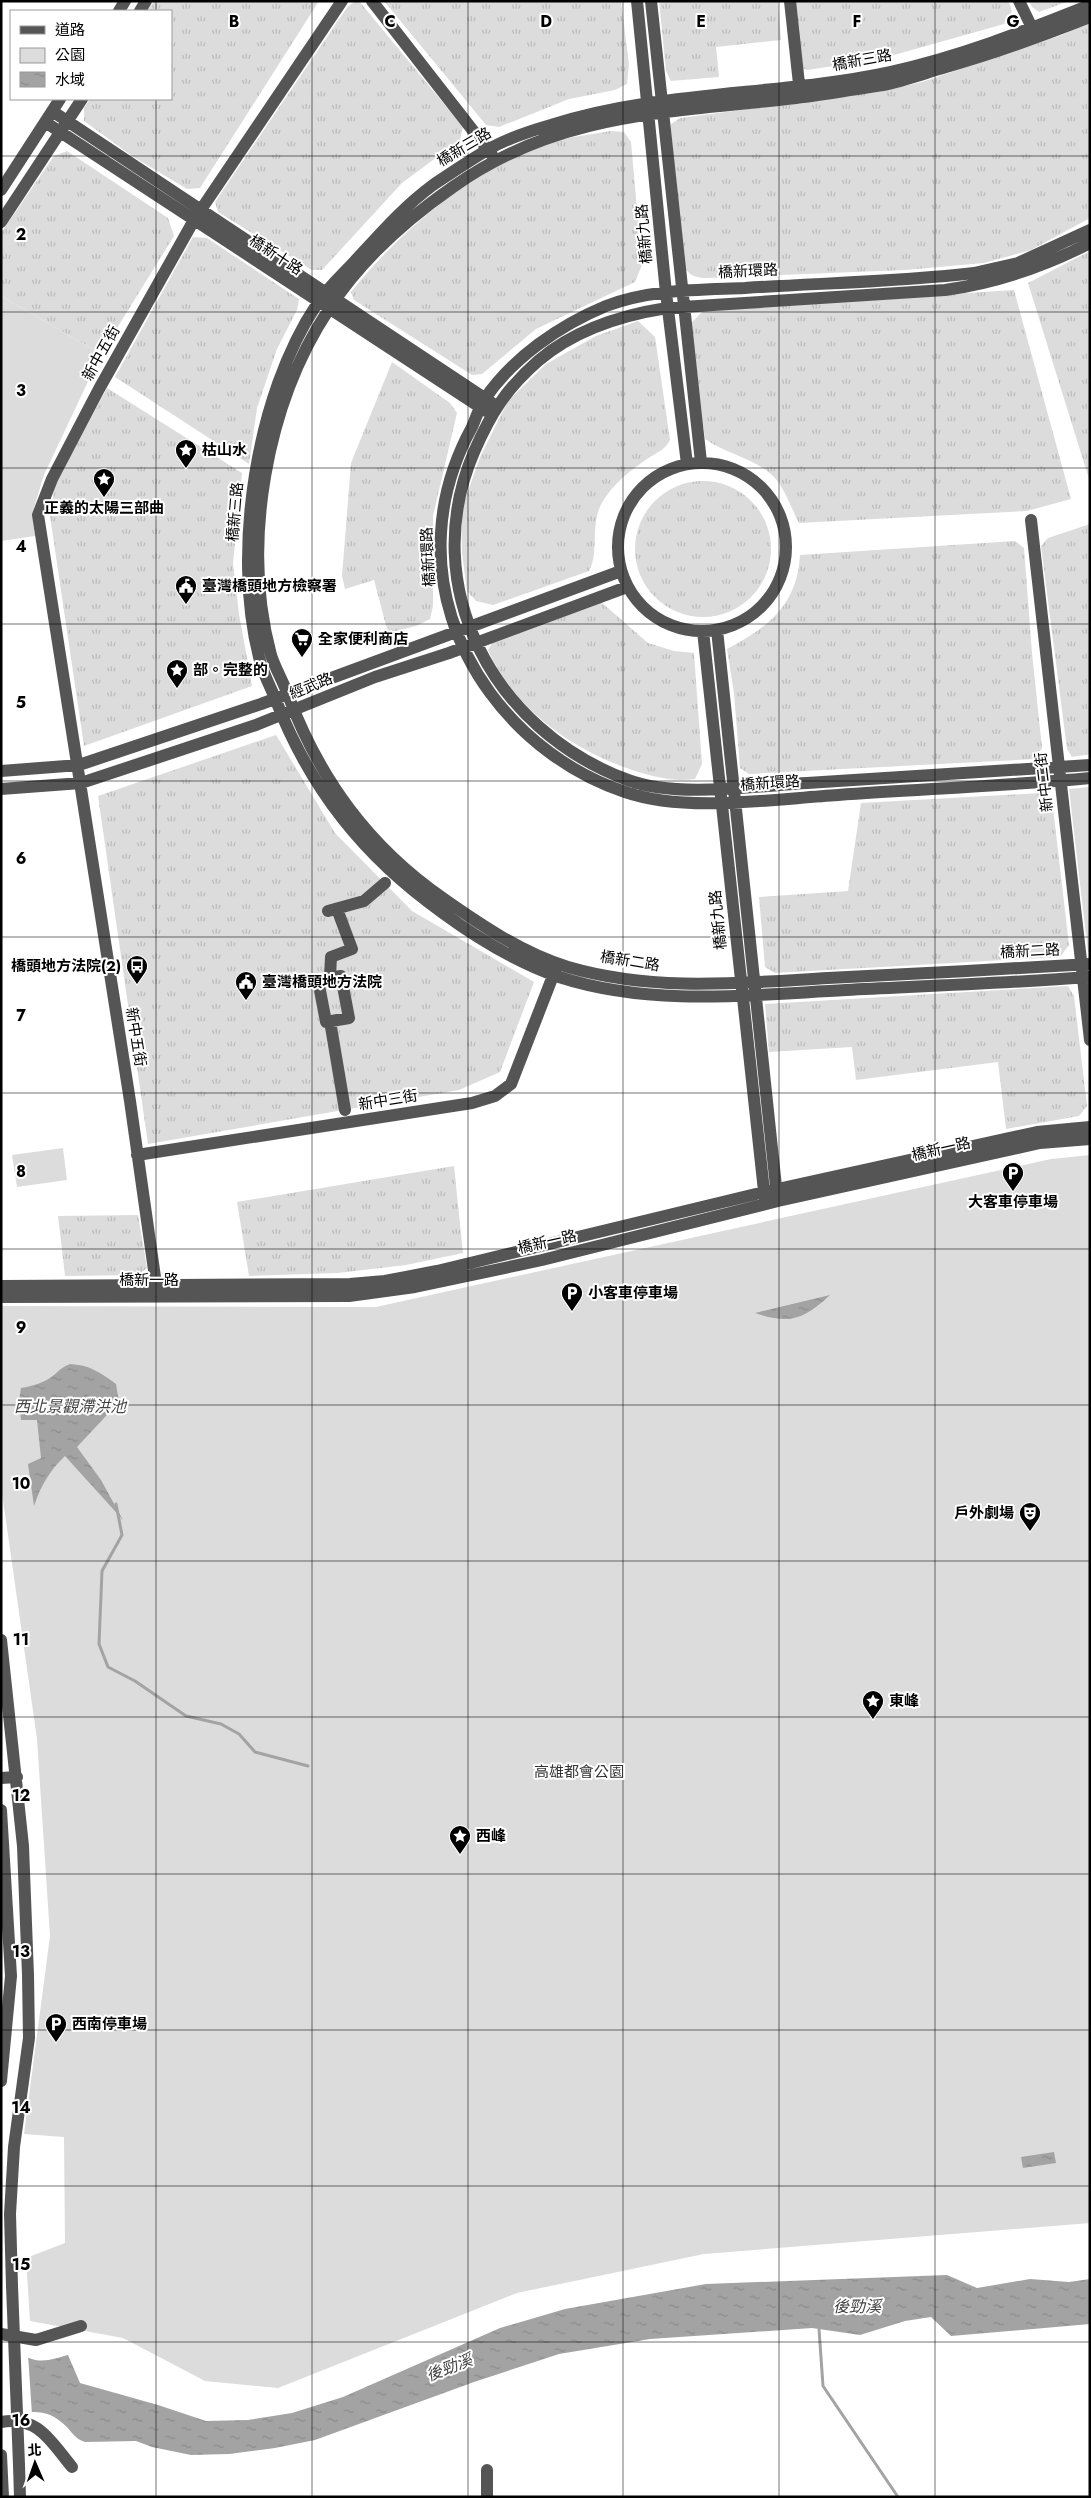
<svg xmlns="http://www.w3.org/2000/svg" width="1091" height="2498" viewBox="0 0 1091 2498" font-family="Jost,'Noto Sans TC',sans-serif">
	<style>
		.grass { fill: url(#grass-tufts) }
		.green { fill: #dcdcdc }
		.water { fill: url(#water-ripples) }
		.pier { fill: #fff }
		.lines { fill: none; stroke-linecap: round; stroke-linejoin: round }
		.stream { stroke: #a3a3a3; stroke-width: 3 }
		.minor { stroke: #555; stroke-width: 12 }
		.minor-bridge { stroke: #555; stroke-width: 12 }
		.grid { fill: none; stroke: #000; stroke-width: 1; stroke-opacity: 0.55 }
		.labels { text-anchor: middle; stroke-width: 4; stroke-linejoin: round; paint-order: stroke }
		.street-label { font-size: 15px; fill: #000; stroke: #fff }
		.poi-label { font-size: 15px; font-weight: bold; fill: #000; stroke: #fff; text-anchor: start }
		.park-label { font-size: 15px; fill: #333; stroke: #fff }
		.water-label { font-size: 16px; font-style: italic; fill: #444; stroke: #fff }
		.grid-label { font-size: 16px; text-anchor: middle; font-weight: bold; fill: #000; stroke: #fff; stroke-width: 4; stroke-linejoin: round; paint-order: stroke }
	</style>
	<defs>
		<pattern id="grass-tufts" width="24" height="20" patternUnits="userSpaceOnUse" patternTransform="scale(1.25)"><rect width="24" height="20" fill="#dcdcdc"/><path d="M3 7l-1-3M5 7V3M7 7l1-3M15 17l-1-3M17 17v-4M19 17l1-3" fill="none" stroke="#bbb"/></pattern>
		<pattern id="water-ripples" width="26" height="14" patternUnits="userSpaceOnUse" patternTransform="scale(1.25)"><rect width="26" height="14" fill="#a3a3a3"/><path d="M2 4q2-2 4 0t4 0M15 11q2-2 4 0t4 0" fill="none" stroke="#8b8b8b"/></pattern>
	</defs>
	<rect width="100%" height="100%" fill="#fff"/>
	<!-- grass -->
	<path class="grass" d="M154,1H319L200,188L187,189L132,156L84,121V108L90,99H171V11H147Z
		M356,1H359L463,127L460,140L402,183L322,270H312L218,212L215,202L348,6Z
		M384,1H621L629,64L627,84L615,90L569,99L499,127L486,125Z
		M659,1H778L781,40L716,47L719,77L671,81L666,71Z
		M794,1H1008C1014,12 1012,16 1004,24L880,59L807,70L802,68Z
		M1029,1H1069L1039,12L1032,7Z
		M1090,22V218L1031,250L984,263L905,270L707,278C696,278 690,276 683,266L671,132V124L680,118L878,92L922,82L1062,35Z
		M611,131L624,132L631,142L642,265L635,282L536,329L482,374L472,375L354,300L351,292C400,231 464,178 536,147C557,138 588,135 611,131Z
		M67,151L168,218L174,236L101,354L1,296V233L54,156Z
		M193,237L207,238L299,299L297,310L277,349L257,408L249,464L115,377Z
		M1090,251V482L1028,283Z
		M1014,290L1071,499L1027,511L799,523C791,508 785,488 773,476C754,458 726,454 705,439L691,323L704,310Z
		M638,321L655,337L670,440C664,451 657,452 647,459C630,471 614,483 603,501C589,523 600,552 589,571L493,605L476,601L467,591L462,553L461,510L481,455L508,401L546,364L596,336Z
		M392,362L450,403L457,413L433,516V606L430,619L416,626L388,633L374,580L345,589L342,576L351,463Z
		M107,388L242,473L233,563L239,614L252,686L84,746L50,516L55,485Z
		M635 549a68 68 0 1 1 136 0a68 68 0 1 1-136 0Z
		M1090,524V754L1072,757L1067,749L1041,546L1048,538Z
		M1015,541L1024,548L1032,653L1042,748L1035,759L749,774L740,768L734,693L727,649C768,627 797,606 800,555Z
		M601,602L648,643L674,651L694,653L702,764L695,779C673,782 656,777 635,771C574,751 515,710 488,650L496,637Z
		M276,735L335,833L412,911L534,982L500,1072L459,1090L148,1144L98,796Z
		M1042,793L1052,799L1069,945L1060,957L775,973L765,967L759,897L848,891L861,803Z
		M1068,986L1074,996L1087,1106L1079,1116L1006,1129L998,1062L856,1080L852,1047L769,1052L765,1004Z
		M454,1166L463,1253L406,1265L338,1273L249,1276L237,1202Z
		M138,1215L147,1268L138,1275L65,1276L58,1216Z"/>
	<!-- green -->
	<path class="green" d="M1,296L101,354L44,475L32,514L35,536L1,541Z
		M1090,787V952H1088L1069,789Z
		M63,1148L67,1180L17,1187L12,1155Z
		M1090,1155V2223L704,2254L517,2293L278,2388L205,2381L123,2338L30,2321L26,2258L65,2243L64,2137L24,2134L50,1936L37,1739L1,1486V1306L376,1307L1051,1159Z"/>
	<!-- water -->
	<path class="water" d="M830,1295C804,1319 790,1325 755,1313Z
		M70,1364C89,1365 100,1372 116,1384L119,1402L77,1447L101,1480L123,1520L65,1456C49,1471 41,1486 34,1506L28,1464L41,1458L37,1420H21L19,1401L21,1388C33,1386 44,1383 54,1375C60,1370 62,1367 70,1364Z
		M1054,2152L1056,2163L1023,2168L1021,2157Z
		M947,2275L977,2288L1030,2279L1069,2282L1090,2279V2324L951,2336L931,2317L905,2321L860,2335L812,2328L650,2339L559,2354L474,2382L315,2440L275,2448L229,2454L191,2455L152,2447L136,2441L85,2442C76,2439 73,2434 67,2427C44,2405 31,2413 1,2416V2349C17,2351 19,2355 32,2359C44,2363 57,2358 68,2355L80,2383L158,2405L206,2421L248,2420L292,2413L343,2397L500,2328L565,2309L706,2284Z"/>
	<!-- pier -->
	<path class="pier" d="M1,2347L17,2349L28,2354L32,2415L1,2419Z"/>
	<g class="lines">
		<!-- stream -->
		<path class="stream" d="M116,1504L122,1535L102,1571L99,1644L108,1667L135,1681L186,1716L221,1724L239,1734L255,1752L308,1766
			M819,2329L823,2386L898,2497"/>
		<!-- minor -->
		<path class="minor" d="M372,1L492,155
			M637,1L666,293L687,464
			M651,1L701,462
			M790,1L800,93
			M1019,1L1036,36
			M1090,5C1025,31 959,57 890,72C778,96 661,90 551,125C530,131 508,138 489,149C470,160 451,173 433,185C402,208 380,234 354,262C341,276 327,288 317,304C256,395 232,551 259,657C262,671 269,684 275,698C310,789 364,857 443,913C477,938 519,963 559,977C652,1007 750,995 846,990C927,986 1009,983 1090,977
			M119,11L125,1
			M140,11L146,1
			M1090,17C1042,36 995,53 946,67C925,73 904,81 883,85C854,89 825,95 796,98C672,113 559,111 453,187C407,219 360,261 329,309C266,404 241,544 271,655C275,668 283,681 288,695C320,780 369,847 444,899C481,925 524,954 568,967C654,992 741,983 828,978C915,974 1003,969 1090,964
			M52,111L492,403
			M45,122L486,411
			M1,190L60,99
			M1,222L82,99
			M1090,230L1018,263L974,273C898,282 821,283 745,288C699,290 650,289 606,306C560,325 512,358 484,400C479,408 476,418 472,427C454,460 443,495 441,533C434,649 517,756 625,792C686,813 773,799 838,795C922,789 1006,786 1090,778
			M1090,243C1043,267 997,283 945,290L667,308C622,315 574,330 538,361C506,389 491,413 474,452C416,587 494,731 628,780C675,798 756,786 807,783C902,777 996,771 1090,765
			M618 547a84 84 0 1 1 168 0a84 84 0 1 1-168 0Z
			M1031,520L1090,1040
			M717,630L777,1196
			M703,631L765,1200
			M1,771L79,765L261,704L621,571
			M1,789L81,783L256,725L375,677L449,653L627,587
			M328,911L364,901L385,883
			M341,976L349,1018L326,1022L318,980Z
			M330,977L331,957L352,949L337,909
			M330,1021L345,1110
			M137,1155L472,1103L495,1096L511,1084L556,968
			M1,1286L350,1284L385,1281L437,1271L764,1192L1037,1132L1090,1127
			M155,1296V1277L130,1101L38,515L52,479L99,389L194,220L342,1
			M1,1297L349,1296L415,1287L542,1260L778,1201L1040,1143L1090,1139
			M1,1640L23,1846L28,1975L29,2038L14,2147L10,2214L12,2286
			M1,1778L17,1777
			M1,1810L11,1976L1,2081
			M1,2334L36,2340L81,2326
			M1,2422C38,2415 51,2442 72,2467
			M1,2455L3,2497
			M19,2465L20,2497
			M487,2470V2497"/>
		<!-- minor-bridge -->
		<path class="minor-bridge" d="M12,2286L19,2465"/>
	</g>
	<!-- grid -->
	<path class="grid" d="M156,1V11M312,1V2497M468,1V2497M623,1V2497M779,1V2497M935,1V2497M156,99V2497M1,156H1090M1,312H1090M1,468H1090M1,624H1090M1,781H1090M1,937H1090M1,1093H1090M1,1249H1090M1,1405H1090M1,1561H1090M1,1717H1090M1,1874H1090M1,2030H1090M1,2186H1090M1,2342H1090"/>
	<!-- icons -->
	<defs>
		<g id="sight-pin" transform="scale(1.125)"><path d="M0 17L-7.5 6A9.5 9.5 0 1 1 7.5 6Z" fill="#000" stroke="#fff"/><path d="M0-6L1.8-2.2L6-1.7L2.9 1.2L3.7 5.4L0 3.3L-3.7 5.4L-2.9 1.2L-6-1.7L-1.8-2.2Z" fill="#fff"/></g>
		<g id="civic-pin" transform="scale(1.125)"><path d="M0 17L-7.5 6A9.5 9.5 0 1 1 7.5 6Z" fill="#000" stroke="#fff"/><path d="M-.6-6.5H3V-4.5H.6V-3L4-1V1h2V6H-6V1h2V-1L-.6-3ZM-1.2 2.5V6h2.4V2.5Z" fill="#fff"/></g>
		<g id="supermarket-pin" transform="scale(1.125)"><path d="M0 17L-7.5 6A9.5 9.5 0 1 1 7.5 6Z" fill="#000" stroke="#fff"/><path d="M-6-5.5h2.5l.6 2H6L4.5 2H-2.5L-4.4-4H-6ZM-1.5 3.2a1.3 1.3 0 1 0 .1 0ZM3 3.2a1.3 1.3 0 1 0 .1 0Z" fill="#fff"/></g>
		<g id="bus-pin" transform="scale(1.125)"><path d="M0 17L-7.5 6A9.5 9.5 0 1 1 7.5 6Z" fill="#000" stroke="#fff"/><path d="M-5-6H5V4H4V6H2V4H-2V6H-4V4H-5ZM-3.5-4V0h7V-4ZM-3.5 1.2v1.5H-2V1.2ZM2 1.2v1.5H3.5V1.2Z" fill="#fff"/></g>
		<g id="parking-pin" transform="scale(1.125)"><path d="M0 17L-7.5 6A9.5 9.5 0 1 1 7.5 6Z" fill="#000" stroke="#fff"/><path d="M-3.5-5.5H1a3.5 3.5 0 0 1 0 7H-1V5.5H-3.5ZM-1-3.4V-.6H.8a1.4 1.4 0 0 0 0-2.8Z" fill="#fff"/></g>
		<g id="theatre-pin" transform="scale(1.125)"><path d="M0 17L-7.5 6A9.5 9.5 0 1 1 7.5 6Z" fill="#000" stroke="#fff"/><path d="M-5-5.5Q0-4 5-5.5V0Q5 5 0 6Q-5 5-5 0ZM-3.3-2.5H-1v1.5H-3.3ZM1-2.5H3.3v1.5H1ZM-2.8 1Q0 5.5 2.8 1Z" fill="#fff"/></g>
	</defs>
	<g fill-rule="evenodd">
		<use href="#sight-pin" x="186" y="450"/>
		<use href="#sight-pin" x="104" y="479"/>
		<use href="#civic-pin" x="186" y="586"/>
		<use href="#supermarket-pin" x="302" y="639"/>
		<use href="#sight-pin" x="177" y="670"/>
		<use href="#bus-pin" x="137" y="966"/>
		<use href="#civic-pin" x="246" y="982"/>
		<use href="#parking-pin" x="1013" y="1173"/>
		<use href="#parking-pin" x="572" y="1293"/>
		<use href="#theatre-pin" x="1030" y="1513"/>
		<use href="#sight-pin" x="873" y="1701"/>
		<use href="#sight-pin" x="460" y="1836"/>
		<use href="#parking-pin" x="56" y="2024"/>
	</g>
	<g class="labels">
		<!-- street labels -->
		<g class="street-label">
			<text transform="translate(862 60) rotate(-10)" y="5">橋新三路</text>
			<text transform="translate(464 147) rotate(-31)" y="5">橋新三路</text>
			<text transform="translate(644 234) rotate(-95)" y="5">橋新九路</text>
			<text transform="translate(276 255) rotate(33)" y="5">橋新十路</text>
			<text transform="translate(748 271) rotate(-3)" y="5">橋新環路</text>
			<text transform="translate(101 353) rotate(-61)" y="5">新中五街</text>
			<text transform="translate(235 512) rotate(-85)" y="5">橋新三路</text>
			<text transform="translate(428 557) rotate(-93)" y="5">橋新環路</text>
			<text transform="translate(311 686) rotate(-22)" y="5">經武路</text>
			<text transform="translate(1044 782) rotate(-97)" y="5">新中二街</text>
			<text transform="translate(770 783) rotate(-4)" y="5">橋新環路</text>
			<text transform="translate(718 920) rotate(-96)" y="5">橋新九路</text>
			<text transform="translate(1030 951) rotate(-3)" y="5">橋新二路</text>
			<text transform="translate(630 961) rotate(9)" y="5">橋新二路</text>
			<text transform="translate(136 1037) rotate(81)" y="5">新中五街</text>
			<text transform="translate(388 1100) rotate(-9)" y="5">新中三街</text>
			<text transform="translate(941 1149) rotate(-13)" y="5">橋新一路</text>
			<text transform="translate(547 1242) rotate(-13)" y="5">橋新一路</text>
			<text x="149" y="1285">橋新一路</text>
		</g>
		<!-- poi labels -->
		<g class="poi-label">
			<text x="202" y="455">枯山水</text>
			<text x="104" y="513" text-anchor="middle">正義的太陽三部曲</text>
			<text x="202" y="591">臺灣橋頭地方檢察署</text>
			<text x="318" y="644">全家便利商店</text>
			<text x="193" y="675">部。完整的</text>
			<text x="121" y="971" text-anchor="end">橋頭地方法院(2)</text>
			<text x="262" y="987">臺灣橋頭地方法院</text>
			<text x="1013" y="1207" text-anchor="middle">大客車停車場</text>
			<text x="588" y="1298">小客車停車場</text>
			<text x="1014" y="1518" text-anchor="end">戶外劇場</text>
			<text x="889" y="1706">東峰</text>
			<text x="476" y="1841">西峰</text>
			<text x="72" y="2029">西南停車場</text>
		</g>
		<!-- park labels -->
		<g class="park-label">
			<text x="579" y="1777">高雄都會公園</text>
		</g>
		<!-- water labels -->
		<g class="water-label">
			<text x="70" y="1412">西北景觀滯洪池</text>
			<text x="857" y="2312">後勁溪</text>
			<text transform="translate(449 2367) rotate(-21)" y="6">後勁溪</text>
		</g>
	</g>
	<g class="grid-label">
		<text x="234" y="27">B</text>
		<text x="390" y="27">C</text>
		<text x="546" y="27">D</text>
		<text x="701" y="27">E</text>
		<text x="857" y="27">F</text>
		<text x="1013" y="27">G</text>
		<text x="21" y="240">2</text>
		<text x="21" y="396">3</text>
		<text x="21" y="552">4</text>
		<text x="21" y="708">5</text>
		<text x="21" y="864">6</text>
		<text x="21" y="1021">7</text>
		<text x="21" y="1177">8</text>
		<text x="21" y="1333">9</text>
		<text x="21" y="1489">10</text>
		<text x="21" y="1645">11</text>
		<text x="21" y="1801">12</text>
		<text x="21" y="1957">13</text>
		<text x="21" y="2113">14</text>
		<text x="21" y="2270">15</text>
		<text x="21" y="2426">16</text>
	</g>
	<!-- border -->
	<rect width="1091" height="2498" fill="none" stroke="#000000" stroke-width="5"/>
	<!-- legend -->
	<rect x="10" y="10" width="162" height="90" fill="#ffffff" stroke="#999999"/>
	<rect x="20" y="26" width="25" height="8" fill="#555555" stroke="#999999"/>
	<text x="55" y="35" font-size="15" fill="#000000">道路</text>
	<rect x="20" y="48" width="25" height="15" fill="#dcdcdc" stroke="#999999"/>
	<text x="55" y="60" font-size="15" fill="#000000">公園</text>
	<rect x="20" y="72" width="25" height="15" fill="url(#water-ripples)" stroke="#999999"/>
	<text x="55" y="85" font-size="15" fill="#000000">水域</text>
	<!-- north arrow -->
	<g transform="translate(35 2463) rotate(358)" stroke="#ffffff" stroke-width="4" paint-order="stroke">
	<path d="M0-4L9 19L0 12L-9 19Z" fill="#000000"/>
	<text y="-8" font-size="14" font-weight="bold" text-anchor="middle" fill="#000000">北</text>
	</g>
</svg>
